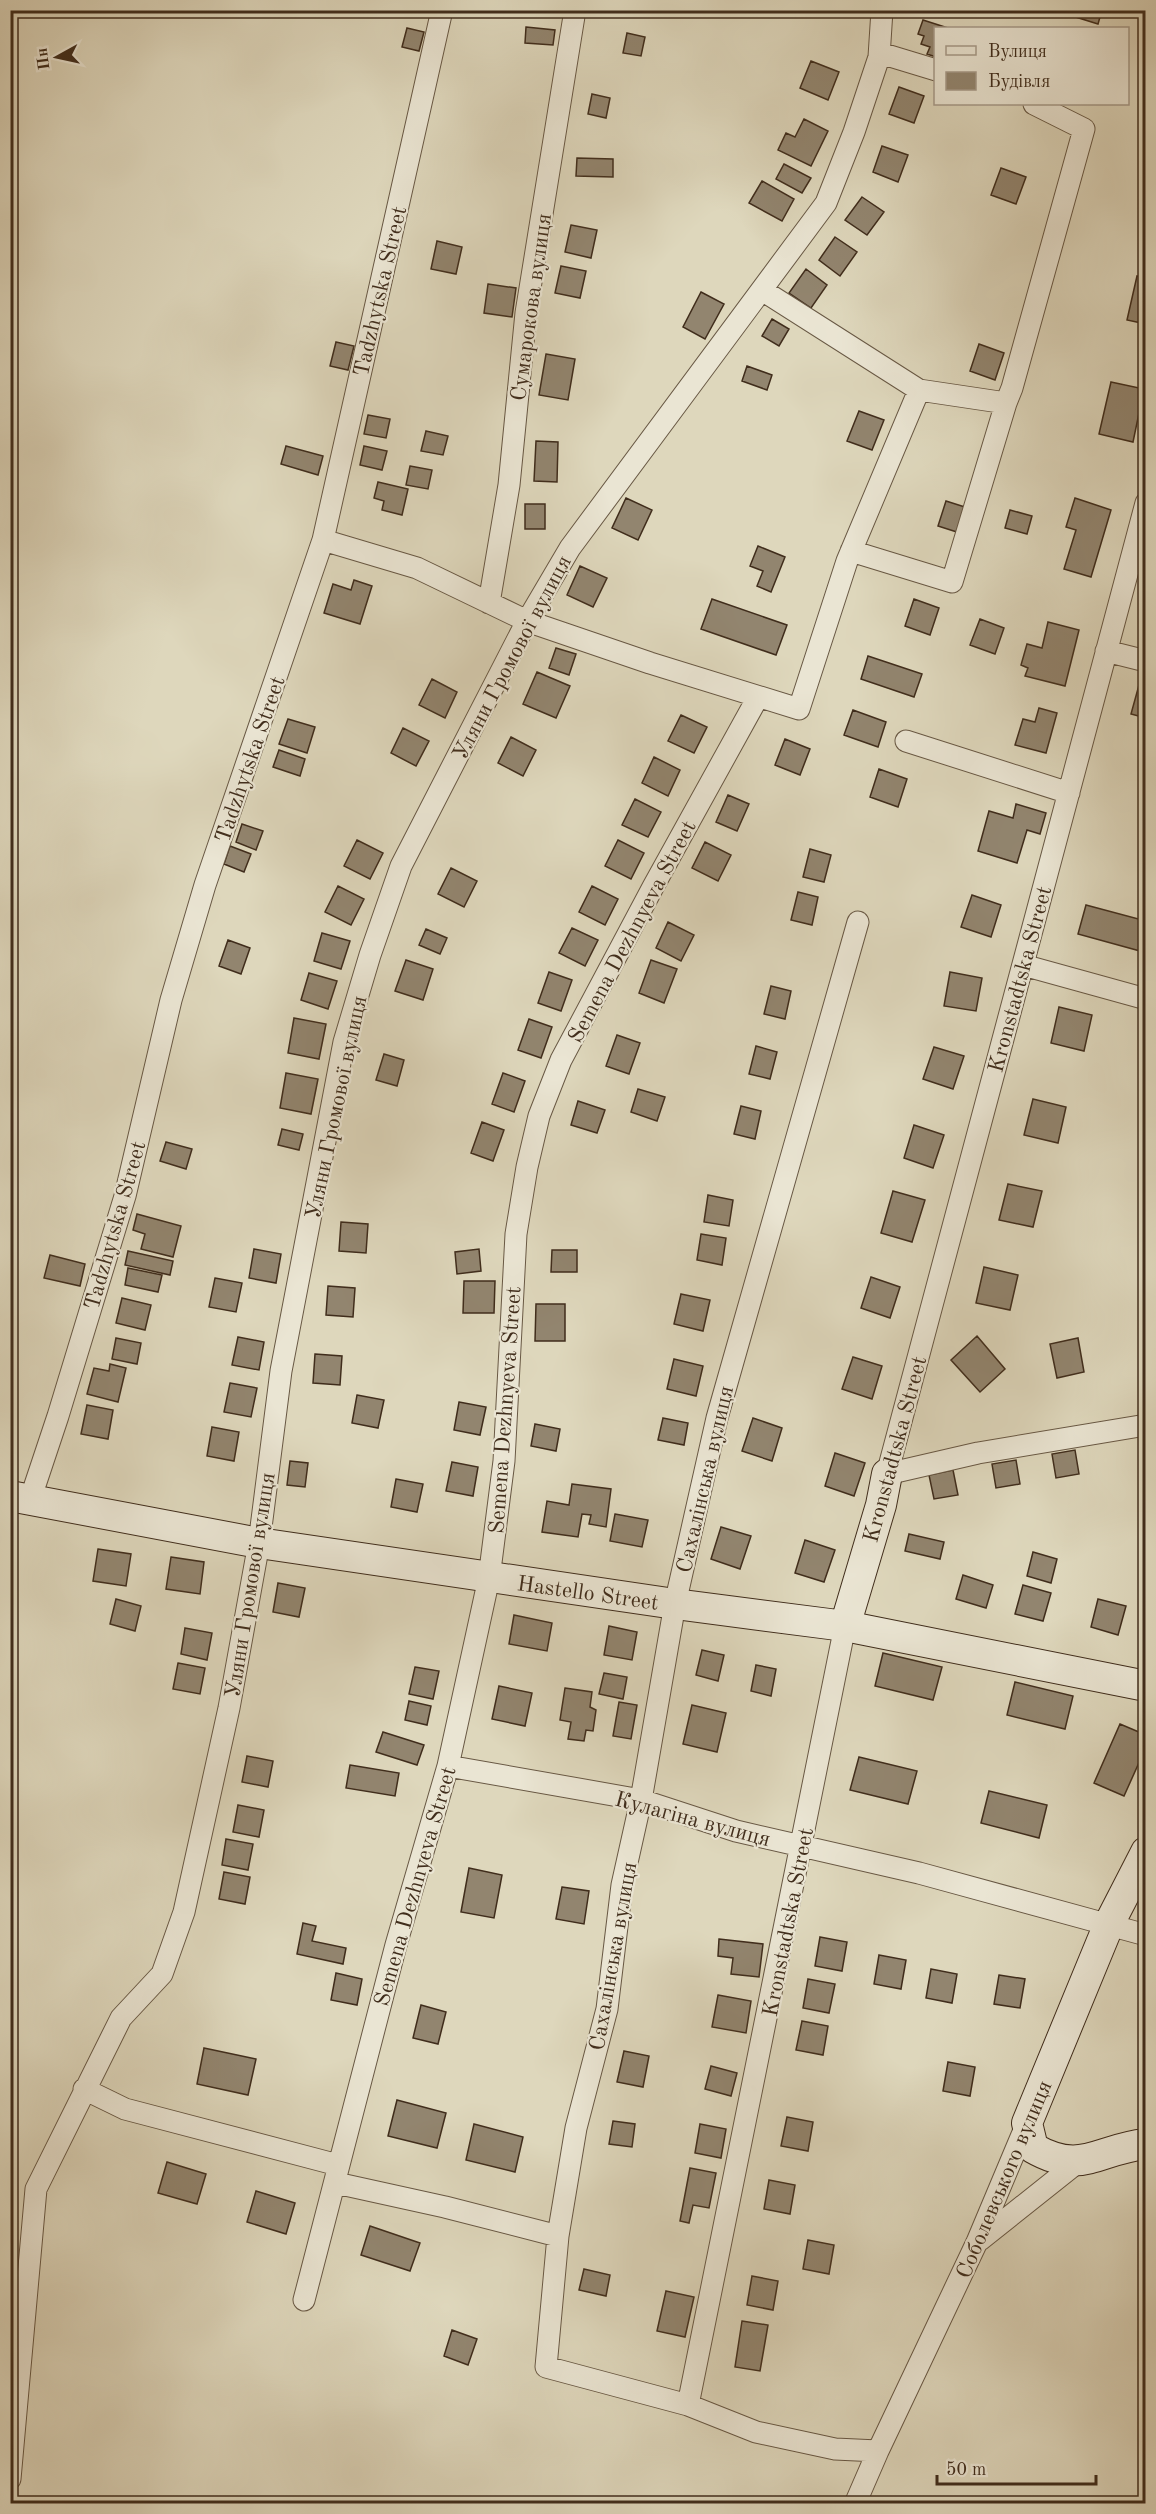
<svg xmlns="http://www.w3.org/2000/svg" width="1156" height="2514" viewBox="0 0 1156 2514" font-family="'Old Standard TT',serif">
	<style>
		.building { fill: #92856f; stroke: #402d1c; stroke-width: 1.5 }
		.lines { fill: none; stroke-linecap: round; stroke-linejoin: round }
		.street-casing { stroke: #685844; stroke-width: 23 }
		.secondary-casing { stroke: #402d1c; stroke-width: 32 }
		.street { stroke: #eae5d3; stroke-width: 21 }
		.secondary { stroke: #eae5d3; stroke-width: 30 }
		.labels { text-anchor: middle; stroke-width: 4.5; stroke-linejoin: round; paint-order: stroke }
		.street-label { font-size: 22px; fill: #402d1c; stroke: #eae5d3 }
	</style>
	<rect width="100%" height="100%" fill="#ded7bc"/>
	<filter id="stains"><feTurbulence type="fractalNoise" baseFrequency=".00333" numOctaves="4"/><feColorMatrix values="0 0 0 0 .2 0 0 0 0 .09 0 0 0 0 .02 0 0 0 .5 -.17"/></filter>
	<radialGradient id="worn" r=".72"><stop offset=".6" stop-color="#630" stop-opacity="0"/><stop offset="1" stop-color="#630" stop-opacity=".3"/></radialGradient>
	<!-- building -->
	<path class="building" d="M1053,10H1102L1098,24Z
		M923,20L948,28H936V57L927,54L930,47L921,44L924,36L918,34Z
		M526,27L555,30L553,45L525,43Z
		M407,28L424,32L419,51L402,47Z
		M627,33L645,37L641,56L623,53Z
		M811,61L839,72L828,100L800,88Z
		M899,87L924,96L914,123L889,114Z
		M592,94L610,98L606,118L588,114Z
		M804,119L828,131L811,166L778,150L786,133L795,137Z
		M882,146L908,155L898,182L873,172Z
		M577,158L613,159V177L576,176Z
		M784,164L811,178L802,193L776,179Z
		M1001,168L1026,177L1016,204L991,195Z
		M762,181L794,199L782,221L749,203Z
		M862,197L884,212L867,235L845,220Z
		M571,225L597,230L591,258L565,252Z
		M835,237L857,252L840,276L819,260Z
		M437,241L462,247L456,274L431,269Z
		M561,266L586,271L580,298L555,293Z
		M806,269L827,285L811,308L789,293Z
		M1137,276L1146,278V324L1127,320Z
		M488,284L516,288L512,317L484,313Z
		M701,292L724,304L705,339L683,327Z
		M772,319L789,329L779,346L762,336Z
		M336,342L354,346L348,370L330,366Z
		M979,344L1004,353L995,380L970,371Z
		M546,354L575,359L568,400L539,395Z
		M747,366L772,375L767,390L742,381Z
		M1111,382L1144,389L1133,442L1099,434Z
		M859,411L884,420L872,450L847,441Z
		M368,415L390,419L386,438L364,434Z
		M426,431L448,436L443,455L421,451Z
		M536,441L558,442L557,482L534,481Z
		M286,446L323,456L318,475L281,464Z
		M364,446L387,451L382,470L360,465Z
		M410,466L432,470L428,489L406,485Z
		M378,482L408,489L402,515L382,510L384,501L374,498Z
		M626,498L652,510L638,540L612,528Z
		M1075,498L1111,510L1091,577L1064,569L1076,530L1066,527Z
		M946,501L968,508L960,533L938,526Z
		M525,504H545V529H525Z
		M1010,510L1032,516L1027,534L1005,528Z
		M758,546L785,557L771,592L757,586L763,571L750,566Z
		M580,566L607,578L593,607L567,595Z
		M354,580L372,586L360,624L324,613L333,584L351,590Z
		M712,599L787,625L776,655L701,629Z
		M914,599L939,608L930,635L905,626Z
		M980,619L1004,628L995,654L970,645Z
		M1048,622L1079,630L1065,686L1025,676L1028,668L1021,665L1027,644L1042,648Z
		M556,648L576,654L569,675L549,668Z
		M868,656L922,674L914,697L861,679Z
		M537,672L570,686L556,718L523,704Z
		M432,679L457,692L445,718L419,705Z
		M1139,685L1146,687V718L1131,714Z
		M1039,708L1057,713L1046,753L1015,745L1023,719L1035,722Z
		M853,710L886,722L878,747L844,735Z
		M681,715L707,727L694,753L668,741Z
		M288,719L315,727L307,753L279,744Z
		M403,728L429,741L416,766L391,753Z
		M511,737L536,750L523,776L498,763Z
		M785,739L810,749L800,775L775,765Z
		M279,750L305,759L300,776L273,767Z
		M654,757L680,770L668,796L642,783Z
		M879,769L907,779L898,807L870,797Z
		M728,795L749,804L737,831L716,822Z
		M635,799L661,812L648,837L622,825Z
		M1016,804L1046,813L1040,834L1027,830L1017,863L978,851L989,811L1013,818Z
		M242,824L263,831L256,850L236,842Z
		M357,840L383,853L370,879L344,866Z
		M618,840L644,853L631,879L605,866Z
		M705,842L731,855L718,881L692,868Z
		M230,846L251,854L244,872L224,864Z
		M810,849L831,855L824,882L803,877Z
		M451,868L477,881L464,907L438,894Z
		M338,886L364,899L351,925L325,912Z
		M592,886L618,899L605,925L579,912Z
		M798,892L818,897L812,925L791,920Z
		M972,895L1001,905L991,937L961,927Z
		M1086,905L1146,921L1140,951L1078,934Z
		M668,922L694,935L681,961L656,948Z
		M572,928L598,940L585,966L559,953Z
		M426,929L447,938L440,954L419,945Z
		M322,933L350,941L341,969L314,961Z
		M228,940L250,948L241,974L219,966Z
		M406,960L433,969L423,1000L395,991Z
		M651,960L677,969L664,1003L639,993Z
		M549,972L572,980L561,1011L538,1003Z
		M950,972L982,978L976,1011L944,1006Z
		M309,973L337,981L328,1009L301,1000Z
		M771,986L791,991L785,1019L764,1014Z
		M1059,1007L1092,1015L1084,1051L1051,1043Z
		M294,1018L326,1024L319,1059L288,1053Z
		M529,1019L552,1027L541,1058L518,1050Z
		M617,1035L640,1043L629,1074L606,1066Z
		M756,1046L777,1052L770,1079L749,1074Z
		M934,1047L964,1056L953,1089L923,1079Z
		M384,1054L404,1060L397,1086L376,1080Z
		M286,1073L318,1079L311,1114L280,1108Z
		M503,1073L525,1081L514,1112L492,1104Z
		M638,1089L665,1097L657,1121L631,1112Z
		M1033,1099L1066,1107L1058,1143L1024,1135Z
		M578,1101L605,1110L597,1133L571,1125Z
		M741,1106L761,1111L755,1139L734,1134Z
		M482,1122L504,1130L493,1161L471,1153Z
		M914,1125L944,1135L933,1168L904,1158Z
		M282,1129L303,1134L299,1150L278,1145Z
		M166,1142L192,1149L186,1169L160,1161Z
		M1008,1184L1042,1191L1033,1227L999,1220Z
		M893,1191L925,1200L912,1242L881,1233Z
		M708,1195L733,1200L729,1226L704,1222Z
		M137,1214L181,1226L173,1257L141,1249L145,1234L133,1230Z
		M341,1222L368,1224L366,1253L339,1251Z
		M701,1234L726,1238L722,1265L697,1260Z
		M254,1249L281,1254L276,1283L249,1278Z
		M479,1249L481,1271L457,1274L455,1252Z
		M552,1250H577V1272H551Z
		M128,1251L173,1261L170,1275L125,1265Z
		M50,1255L85,1264L80,1286L44,1278Z
		M984,1267L1018,1275L1010,1310L976,1303Z
		M128,1268L162,1275L158,1292L125,1285Z
		M871,1277L900,1287L890,1318L861,1308Z
		M215,1278L242,1283L236,1312L209,1307Z
		M464,1281H495L494,1313H463Z
		M328,1286L355,1288L353,1317L326,1315Z
		M681,1294L710,1300L703,1331L674,1324Z
		M122,1298L151,1305L145,1330L116,1323Z
		M536,1304H565V1341H535Z
		M977,1336L1005,1369L980,1392L951,1360Z
		M238,1337L264,1342L259,1370L232,1365Z
		M116,1338L141,1343L137,1364L112,1359Z
		M1078,1338L1084,1372L1057,1378L1050,1344Z
		M315,1354L342,1356L340,1385L313,1383Z
		M853,1357L882,1366L872,1399L842,1389Z
		M674,1359L703,1366L696,1396L667,1389Z
		M110,1364L126,1368L118,1402L87,1394L94,1368L109,1371Z
		M230,1383L257,1388L251,1417L224,1412Z
		M357,1395L384,1400L378,1428L352,1423Z
		M459,1402L486,1407L480,1435L454,1430Z
		M87,1405L113,1410L108,1439L81,1434Z
		M663,1418L688,1423L684,1445L658,1440Z
		M753,1418L782,1428L772,1461L742,1451Z
		M535,1424L560,1429L556,1451L531,1446Z
		M212,1427L239,1432L234,1461L207,1456Z
		M1075,1450L1079,1474L1056,1478L1052,1454Z
		M835,1453L865,1463L854,1496L825,1486Z
		M1016,1460L1020,1484L996,1488L992,1464Z
		M290,1461L308,1463L305,1487L287,1485Z
		M452,1462L478,1467L473,1496L446,1491Z
		M953,1470L958,1495L934,1499L929,1475Z
		M396,1479L423,1484L417,1512L391,1507Z
		M572,1484L611,1489L606,1527L589,1524L591,1515L582,1514L578,1537L542,1532L547,1501L569,1505Z
		M615,1514L648,1520L642,1547L610,1541Z
		M721,1527L751,1536L740,1569L711,1559Z
		M909,1534L944,1542L940,1559L905,1551Z
		M805,1540L835,1550L824,1582L795,1573Z
		M98,1549L131,1554L126,1586L93,1581Z
		M1033,1552L1057,1559L1051,1583L1027,1576Z
		M171,1557L204,1562L200,1594L166,1589Z
		M963,1575L993,1585L986,1608L956,1599Z
		M278,1583L305,1588L299,1617L273,1612Z
		M1023,1585L1051,1593L1043,1621L1015,1614Z
		M116,1599L141,1606L135,1631L110,1624Z
		M1098,1599L1126,1606L1118,1635L1091,1627Z
		M514,1615L552,1623L547,1651L509,1644Z
		M609,1626L637,1632L632,1660L604,1655Z
		M185,1628L212,1633L207,1660L181,1654Z
		M702,1650L724,1655L718,1681L696,1675Z
		M883,1653L942,1667L933,1700L875,1686Z
		M178,1663L205,1668L200,1694L173,1689Z
		M756,1665L776,1669L771,1696L751,1691Z
		M415,1667L439,1671L433,1699L409,1694Z
		M604,1673L627,1677L623,1699L599,1694Z
		M1015,1682L1073,1696L1065,1729L1007,1715Z
		M499,1686L532,1693L525,1726L492,1719Z
		M565,1688L592,1692L590,1707L596,1710L593,1731L586,1730L584,1741L568,1739L571,1722L560,1720Z
		M409,1701L431,1706L427,1725L405,1720Z
		M619,1702L637,1705L631,1739L613,1736Z
		M692,1705L726,1713L717,1752L683,1744Z
		M1120,1724L1146,1735V1747L1124,1796L1094,1783Z
		M383,1732L424,1745L417,1765L376,1752Z
		M247,1756L273,1761L268,1787L242,1782Z
		M859,1757L917,1771L908,1804L850,1790Z
		M350,1765L399,1773L395,1796L346,1788Z
		M989,1791L1047,1805L1039,1838L981,1823Z
		M238,1805L264,1810L259,1837L233,1832Z
		M226,1839L253,1844L248,1870L222,1865Z
		M469,1868L502,1875L494,1918L461,1912Z
		M224,1872L250,1877L245,1904L219,1899Z
		M562,1887L589,1891L584,1924L556,1919Z
		M303,1923L316,1926L312,1941L346,1948L343,1964L297,1954Z
		M820,1937L847,1942L842,1971L815,1966Z
		M719,1939L763,1944L759,1977L731,1974L733,1958L718,1956Z
		M879,1955L906,1960L901,1989L874,1984Z
		M931,1969L957,1974L952,2003L926,1998Z
		M336,1973L362,1979L357,2005L331,2000Z
		M999,1975L1025,1979L1020,2008L994,2004Z
		M808,1979L835,1984L829,2013L803,2008Z
		M718,1995L751,2001L746,2033L712,2027Z
		M421,2005L446,2012L438,2044L413,2038Z
		M802,2021L828,2026L823,2055L796,2050Z
		M204,2048L256,2059L248,2095L197,2084Z
		M624,2051L649,2056L643,2087L617,2082Z
		M948,2062L975,2067L970,2096L943,2091Z
		M711,2066L737,2073L731,2096L705,2089Z
		M397,2100L446,2113L437,2148L388,2136Z
		M787,2117L813,2122L808,2151L781,2146Z
		M613,2121L635,2124L632,2147L609,2144Z
		M474,2124L523,2137L515,2172L466,2160Z
		M700,2124L726,2129L721,2158L695,2153Z
		M167,2162L206,2174L197,2204L158,2193Z
		M690,2168L716,2173L709,2208L693,2205L689,2223L680,2221Z
		M769,2180L795,2185L790,2214L764,2209Z
		M256,2191L295,2203L286,2234L247,2222Z
		M370,2226L420,2243L410,2271L361,2255Z
		M808,2240L834,2245L829,2274L803,2269Z
		M584,2269L610,2275L606,2296L579,2290Z
		M752,2276L778,2281L773,2310L747,2305Z
		M666,2291L694,2297L685,2337L657,2331Z
		M742,2321L768,2325L760,2371L735,2367Z
		M452,2330L477,2339L468,2365L444,2356Z"/>
	<g class="lines">
		<!-- street casing -->
		<g class="street-casing">
			<path id="street" d="M880,53L936,70
				M762,290L919,390L1006,403L1012,388L1084,129L1034,104
				M1146,503L887,1474L978,1453L1146,1425
				M323,540L417,568L527,621L650,663L799,709L847,561L919,390
				M851,551L952,582L1006,403
				M489,603L509,485L526,313L575,10
				M1106,651L1146,661
				M906,741L1069,793
				M858,922L717,1418L675,1604L641,1800L622,1885L607,2009L576,2128L558,2236L546,2367L688,2405L756,2432L835,2449L878,2451
				M1023,965L1146,999
				M30,1500L58,1416L125,1196L171,1000L205,885L323,540L442,10
				M448,1766L641,1800L736,1831L919,1873L1146,1935
				M84,2089L125,2109L338,2165
				M336,2183L445,2207L558,2236
				M980,2240L1078,2162
				M304,2300L396,1945L448,1766L489,1578L504,1461L516,1234L527,1167L539,1116L561,1060L653,887L758,697
				M688,2405L845,1626
				M10,2479L36,2189L121,2018L162,1974L184,1912L229,1708L259,1543L281,1371L344,1042L370,955L401,866L527,621L570,548L826,203L854,132L879,57L882,10
				M855,2504L878,2451L977,2242L1027,2123"/>
		</g>
		<!-- secondary casing -->
		<g class="secondary-casing">
			<path id="secondary" d="M10,1496L259,1543L675,1604L845,1626L1146,1686
				M845,1626L881,1505L887,1474
				M1146,1852L1109,1924L1027,2123L1033,2148C1082,2176 1097,2149 1146,2144"/>
		</g>
		<!-- street -->
		<use href="#street" class="street"/>
		<!-- secondary -->
		<use href="#secondary" class="secondary"/>
	</g>
	<g class="labels">
		<!-- street labels -->
		<g class="street-label">
			<text transform="translate(379 291) rotate(-77)" y="8">Tadzhytska Street</text>
			<text transform="translate(530 307) rotate(-82)" y="8">Сумарокова вулиця</text>
			<text transform="translate(511 657) rotate(-62)" y="8">Уляни Громової вулиця</text>
			<text transform="translate(249 759) rotate(-71)" y="8">Tadzhytska Street</text>
			<text transform="translate(631 931) rotate(-62)" y="8">Semena Dezhnyeva Street</text>
			<text transform="translate(1019 979) rotate(-75)" y="8">Kronstadtska Street</text>
			<text transform="translate(335 1107) rotate(-78)" y="8">Уляни Громової вулиця</text>
			<text transform="translate(114 1225) rotate(-74)" y="8">Tadzhytska Street</text>
			<text transform="translate(504 1410) rotate(-86)" y="8">Semena Dezhnyeva Street</text>
			<text transform="translate(894 1449) rotate(-75)" y="8">Kronstadtska Street</text>
			<text transform="translate(704 1479) rotate(-77)" y="8">Сахалінська вулиця</text>
			<text transform="translate(249 1585) rotate(-81)" y="8">Уляни Громової вулиця</text>
			<text transform="translate(588 1592) rotate(8)" y="8">Hastello Street</text>
			<text transform="translate(693 1818) rotate(15)" y="8">Кулагіна вулиця</text>
			<text transform="translate(414 1886) rotate(-74)" y="8">Semena Dezhnyeva Street</text>
			<text transform="translate(787 1922) rotate(-79)" y="8">Kronstadtska Street</text>
			<text transform="translate(612 1956) rotate(-80)" y="8">Сахалінська вулиця</text>
			<text transform="translate(1003 2179) rotate(-67)" y="8">Соболевського вулиця</text>
		</g>
	</g>
	<!-- margin -->
	<rect width="1156" height="2514" fill="none" stroke="#ded7bc" stroke-width="36"/>
	<rect x="12" y="12" width="1132" height="2490" fill="none" stroke="#402d1c" stroke-width="3"/>
	<rect x="18" y="18" width="1120" height="2478" fill="none" stroke="#402d1c" stroke-width="1.5"/>
	<!-- legend -->
	<rect x="934" y="27" width="195" height="78" fill="#eae5d3" stroke="#a69b8a" stroke-width="1.5"/>
	<rect x="946" y="46" width="30" height="9" fill="#eae5d3" stroke="#a69b8a" stroke-width="1.5"/>
	<text x="988" y="57" font-size="18" fill="#402d1c">Вулиця</text>
	<rect x="946" y="72" width="30" height="18" fill="#92856f" stroke="#a69b8a" stroke-width="1.5"/>
	<text x="988" y="87" font-size="18" fill="#402d1c">Будівля</text>
	<!-- north arrow -->
	<g transform="translate(57 57) rotate(262)" stroke="#eae5d3" stroke-width="4.5" paint-order="stroke">
	<path d="M0-4.5L10 22L0 15L-10 22Z" fill="#402d1c"/>
	<text y="-9" font-size="16" font-weight="bold" text-anchor="middle" fill="#402d1c">Пн</text>
	</g>
	<!-- scale -->
	<path d="M937 2475v9h159v-9" fill="none" stroke="#402d1c" stroke-width="3"/>
	<text x="946" y="2475" font-size="18" fill="#402d1c" stroke="#eae5d3" stroke-width="4.5" paint-order="stroke">50 m</text>
	<rect width="100%" height="100%" filter="url(#stains)"/>
	<rect width="100%" height="100%" fill="url(#worn)"/>
</svg>
